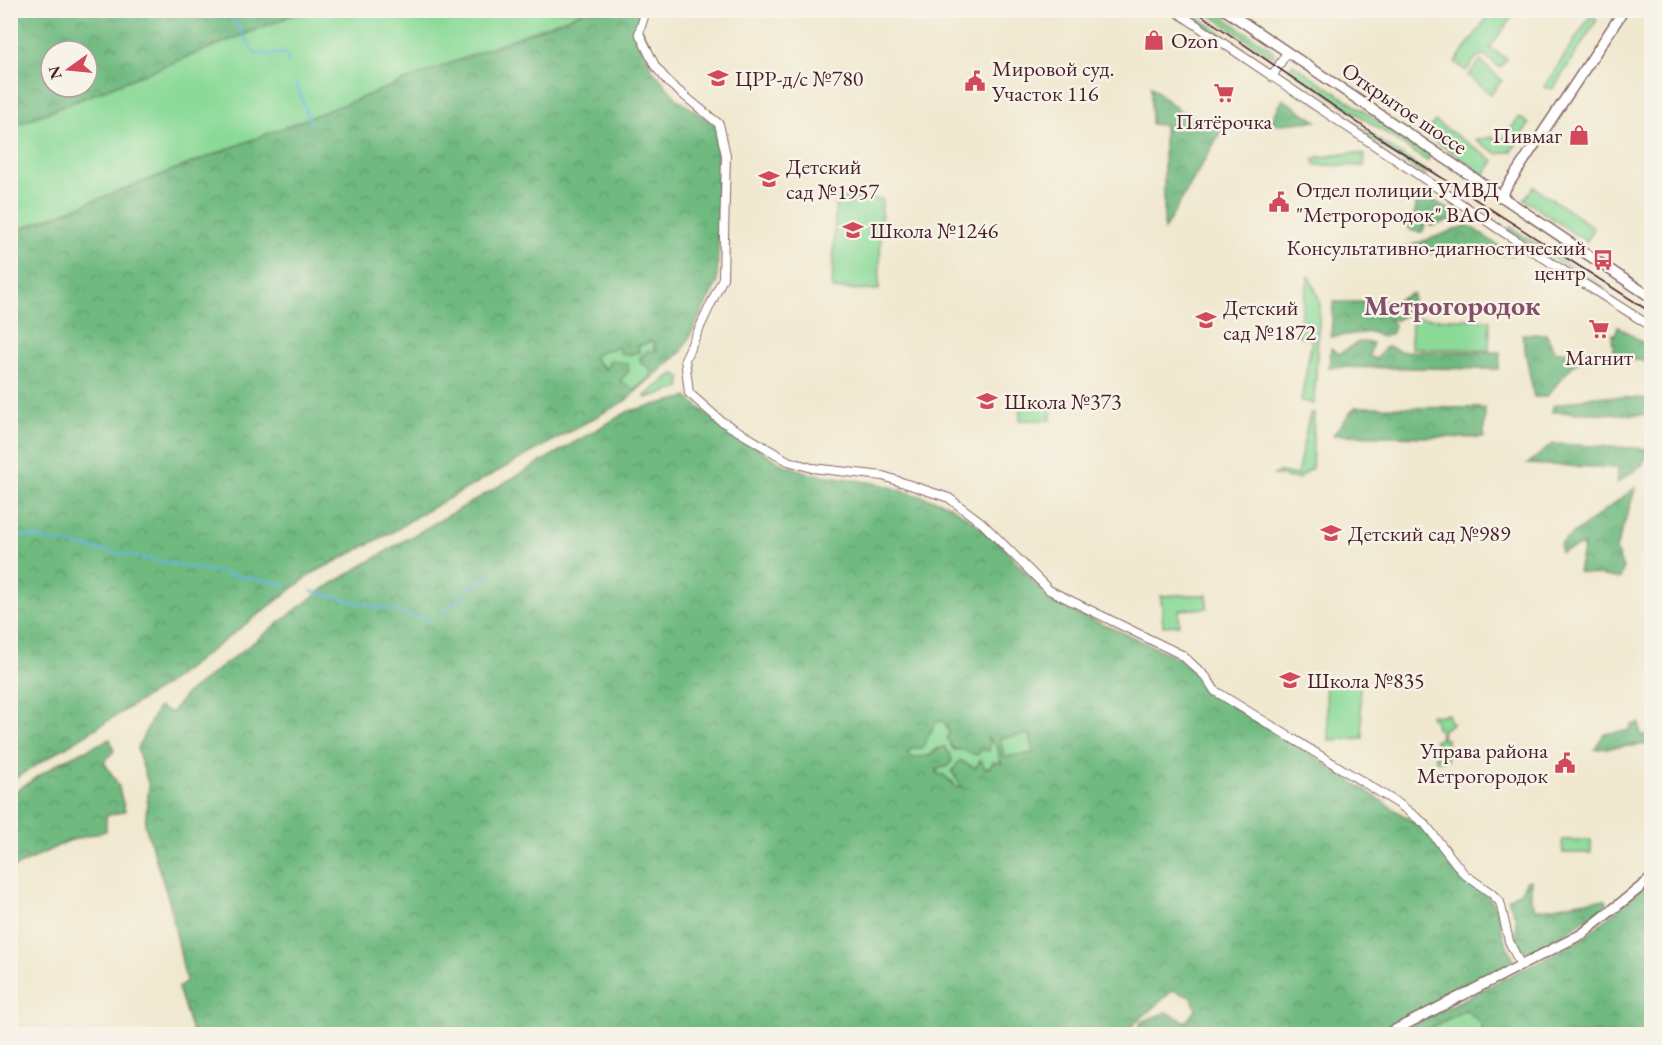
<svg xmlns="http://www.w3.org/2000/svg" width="1662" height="1045" viewBox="0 0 1662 1045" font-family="'EB Garamond',serif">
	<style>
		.grass { fill: #8bda98; stroke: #6a7c62; stroke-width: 1.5 }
		.forest { fill: url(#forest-crowns); stroke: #5d6c56; stroke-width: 1.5; fill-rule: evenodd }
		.wetland { fill: url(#wetland-marsh); stroke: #6a7c62; stroke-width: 1.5 }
		.park { fill: url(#park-crowns); stroke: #6a7c62; stroke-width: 1.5 }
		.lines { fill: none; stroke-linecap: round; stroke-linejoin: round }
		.stream { stroke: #67b6e2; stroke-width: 2 }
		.minor-casing { stroke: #846564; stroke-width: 10 }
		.tertiary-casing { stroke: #846564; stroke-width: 12 }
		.minor { stroke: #fff; stroke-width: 8 }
		.tertiary { stroke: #fff; stroke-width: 9 }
		.tram { stroke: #4a1f2b; stroke-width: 1.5 }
		.labels { text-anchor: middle; stroke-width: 5; stroke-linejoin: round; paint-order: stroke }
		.poi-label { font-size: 22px; fill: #4a1f2b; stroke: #f7f3e8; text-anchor: start }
		.street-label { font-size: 22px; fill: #4a1f2b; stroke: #f7f3e8 }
		.district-label { font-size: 28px; font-weight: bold; fill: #844f68; stroke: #f7f3e8 }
	</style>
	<defs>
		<pattern id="forest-crowns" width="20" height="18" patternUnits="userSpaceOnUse" patternTransform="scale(1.5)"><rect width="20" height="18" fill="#70ba80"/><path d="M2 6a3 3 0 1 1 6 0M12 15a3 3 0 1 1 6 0" fill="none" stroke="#5e9769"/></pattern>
		<pattern id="wetland-marsh" width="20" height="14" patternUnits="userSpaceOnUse" patternTransform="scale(1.5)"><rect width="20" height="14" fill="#8bda98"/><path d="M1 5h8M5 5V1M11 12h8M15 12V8" fill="none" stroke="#79bb83"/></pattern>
		<pattern id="park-crowns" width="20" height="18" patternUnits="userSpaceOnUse" patternTransform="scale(1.5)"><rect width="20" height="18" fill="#8bda98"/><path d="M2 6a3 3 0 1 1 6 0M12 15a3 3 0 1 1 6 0" fill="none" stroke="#79bb83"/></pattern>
	</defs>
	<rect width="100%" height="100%" fill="#f7f3e8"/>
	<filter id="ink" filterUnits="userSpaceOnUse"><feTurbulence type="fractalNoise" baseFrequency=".0167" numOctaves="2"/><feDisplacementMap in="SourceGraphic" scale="12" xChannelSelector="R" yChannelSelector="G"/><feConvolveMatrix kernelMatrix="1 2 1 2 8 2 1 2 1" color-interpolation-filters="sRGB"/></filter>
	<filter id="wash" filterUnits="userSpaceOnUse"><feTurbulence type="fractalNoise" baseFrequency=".008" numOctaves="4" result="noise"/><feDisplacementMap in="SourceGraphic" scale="24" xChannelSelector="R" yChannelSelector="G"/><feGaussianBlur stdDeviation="1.35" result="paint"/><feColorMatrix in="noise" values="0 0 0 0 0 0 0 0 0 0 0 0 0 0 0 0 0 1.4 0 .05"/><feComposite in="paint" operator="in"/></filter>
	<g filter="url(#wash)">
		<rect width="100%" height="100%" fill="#f0e8cf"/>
		<!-- grass -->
		<path class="grass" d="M303,11H586L11,233L10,127Z
			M1181,11H1188L1269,66L1265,68Z
			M1205,11H1214L1271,49L1274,53V58Z
			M1492,11H1516L1490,48L1507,59L1500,68L1484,55L1477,57L1466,71L1455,62Z
			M1591,15L1597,20L1553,89L1544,87Z
			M1480,61L1502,80L1491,94L1468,76Z
			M1293,64L1431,156L1427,161L1290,69Z
			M1285,77L1425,171L1426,177L1283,80Z
			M1519,117L1529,124L1512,151L1498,154L1476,140L1491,137L1501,143Z
			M1435,121L1494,161L1484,175L1426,134Z
			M1352,153L1365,155L1364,166L1315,165L1314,158Z
			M1534,187L1593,227V231L1586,242L1524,199Z
			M836,197L882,199L879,290L832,289Z
			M1510,227L1605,288L1603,291L1508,230Z
			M1309,276L1318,296L1320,306L1314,404L1301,401L1312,339L1297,335Z
			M1412,318L1490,320L1489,350L1411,348Z
			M651,341L655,344L659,351L649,367L651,376L635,390L620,381L593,358L604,350L619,348L620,353L639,352L638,346Z
			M676,374L681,378L680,388L646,398L645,396L670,376Z
			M1020,402H1051V420H1020Z
			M1310,413H1314L1312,468L1298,479L1274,475L1280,472L1297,475Z
			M1178,595H1207V608L1179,610V625L1163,626L1161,596Z
			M1359,681L1363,738L1329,740L1325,683Z
			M936,721H944L949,733L947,739L954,750H963L969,753L984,735L997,746L1001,764L985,769L981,760L975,769L953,771L962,787L957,788L952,781L937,774L939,747L929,756L913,758L907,753L931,731Z
			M1030,733L1034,753L1004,758L1000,738Z
			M1562,840H1591V853H1563Z"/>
		<!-- forest -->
		<path class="forest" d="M11,10H303V11L11,127ZM51,51H87V87H51Z
			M586,11H642L635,33L652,69L677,99L717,126L719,223L717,283L682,351L625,401L417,516L396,530L313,573L167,684L11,781L10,233ZM651,341L655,344L653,348L658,350L648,351L640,357L641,364L649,367L651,376L635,390L620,381L629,371L628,364L611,360L605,370L593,358L604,350L619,348L620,353L628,355L639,352L638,346Z
			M1151,86L1171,104L1195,121L1223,128L1164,230V125L1151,124Z
			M1283,99L1316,121L1269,125Z
			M1423,194L1461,217L1431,226L1428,220L1422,232L1412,231L1405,224C1414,217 1417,212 1416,200Z
			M1468,225L1512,255L1393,252Z
			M1413,293L1412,310L1397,320L1388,319L1394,324L1392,333L1382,337L1371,332L1331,337L1333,302H1393Z
			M1618,326L1651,348V361L1600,358L1613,351L1612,334L1615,335Z
			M1522,334H1546L1555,352L1598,349L1573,365L1546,397H1534Z
			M1359,342L1373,343L1369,356L1376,359L1387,346L1400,351L1500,352L1499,369L1329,367L1331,348L1339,354Z
			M1594,396L1651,399V415L1552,412L1553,406Z
			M687,397L718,423L782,464L809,473L880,484L947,504L970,519L998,541L1034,582L1062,606L1080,615L1126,634L1178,658L1203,678L1212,695L1228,702L1288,739L1424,829L1460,876L1490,898L1498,913L1504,939L1516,965L1376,1034H1137L1141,1022L1166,1012L1186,1022L1196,1009L1192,998L1173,990L1123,1034H193L178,988L186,981L170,904L145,825L149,786L137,749L158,707L171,713L186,694L323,589L397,545L629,411ZM944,721L949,733L947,739L954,750H963L977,755L982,750L989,751L990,743L987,737L997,746L1001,763L993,762L990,767L985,769L981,760L975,768L960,760L952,772L962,787L957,788L944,775L937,774V769L946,767L952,761L950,754L944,746L929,756L913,758L907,753L913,748H922L936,722ZM1030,734L1034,753L1004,757L1000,738Z
			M1355,407L1485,408L1484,438L1333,435Z
			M1552,444L1651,449L1642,465L1617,483L1618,468L1528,464Z
			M1636,487L1616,549L1623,569L1620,579L1578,572L1584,545L1560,552V544Z
			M1639,723L1641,735H1651V744L1595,749L1604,734L1630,730L1631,725Z
			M110,739L114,751L104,762L118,784L125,811L106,816V831L68,841L11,869V794L62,761Z
			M1531,880V899L1535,909C1558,909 1585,898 1606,900L1607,904L1602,909C1578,922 1552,946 1527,953L1520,948L1516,942V918L1508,899L1521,891L1527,881Z
			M1651,881V1034H1482V1024L1466,1010L1417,1034H1395L1582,939Z"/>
		<!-- wetland -->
		<path class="wetland" d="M1466,1010L1482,1024V1034H1418Z"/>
		<!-- park -->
		<path class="park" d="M1431,714L1435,716L1448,714L1449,721L1452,722V724L1443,729L1442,739H1447V760L1436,761L1435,740L1441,739L1440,730L1436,728L1434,719L1430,717Z"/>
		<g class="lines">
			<!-- stream -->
			<path class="stream" d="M227,10L256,54H286L289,64
				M296,84L311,125
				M10,533L286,585
				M311,591L430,620
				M442,614L473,585L493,572"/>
		</g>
	</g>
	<g filter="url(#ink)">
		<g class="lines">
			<!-- minor casing -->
			<g class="minor-casing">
				<path id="minor" d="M646,10L639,33L655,66L670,84L719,124L726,155L723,278L685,359L689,393L721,421L788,461L812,468L883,476L949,498L982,523L1049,590L1182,655L1206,677L1215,691L1399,804L1425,824L1464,874L1491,893L1500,902L1509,941L1521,966
					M1174,10L1503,232L1652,327
					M1272,77L1287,52"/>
			</g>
			<!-- tertiary casing -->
			<g class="tertiary-casing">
				<path id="tertiary" d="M1225,10L1652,298
					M1500,197L1624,10
					M1387,1034L1582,934L1652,878"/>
			</g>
			<!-- minor -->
			<use href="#minor" class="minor"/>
			<!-- tertiary -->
			<use href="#tertiary" class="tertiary"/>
			<!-- tram -->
			<path class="tram" d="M1194,10L1380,138L1652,313"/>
		</g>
	</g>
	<!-- icons -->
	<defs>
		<g id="shop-bare" transform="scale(1.62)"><path d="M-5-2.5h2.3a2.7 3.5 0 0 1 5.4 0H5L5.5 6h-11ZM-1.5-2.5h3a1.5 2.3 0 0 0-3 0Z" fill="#d1495b" stroke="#f7f3e8" stroke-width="2.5" paint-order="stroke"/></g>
		<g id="school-bare" transform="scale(1.62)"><path d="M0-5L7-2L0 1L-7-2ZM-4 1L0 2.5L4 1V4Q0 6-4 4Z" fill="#d1495b" stroke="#f7f3e8" stroke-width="2.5" paint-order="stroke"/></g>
		<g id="civic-bare" transform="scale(1.62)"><path d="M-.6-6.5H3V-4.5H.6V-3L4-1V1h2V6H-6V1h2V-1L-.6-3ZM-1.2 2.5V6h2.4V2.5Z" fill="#d1495b" stroke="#f7f3e8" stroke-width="2.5" paint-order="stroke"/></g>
		<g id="supermarket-bare" transform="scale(1.62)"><path d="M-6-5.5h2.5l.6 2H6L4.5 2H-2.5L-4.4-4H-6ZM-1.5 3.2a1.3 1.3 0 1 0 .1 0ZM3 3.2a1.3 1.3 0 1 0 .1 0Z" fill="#d1495b" stroke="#f7f3e8" stroke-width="2.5" paint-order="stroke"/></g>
		<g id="bus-bare" transform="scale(1.62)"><path d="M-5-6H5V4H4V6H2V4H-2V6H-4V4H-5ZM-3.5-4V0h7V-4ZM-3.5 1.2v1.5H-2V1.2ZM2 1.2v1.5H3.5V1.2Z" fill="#d1495b" stroke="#f7f3e8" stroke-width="2.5" paint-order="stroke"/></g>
	</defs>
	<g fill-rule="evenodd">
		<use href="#shop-bare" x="1154" y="40"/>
		<use href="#school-bare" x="718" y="78"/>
		<use href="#civic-bare" x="975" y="81"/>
		<use href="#supermarket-bare" x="1224" y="93"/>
		<use href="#shop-bare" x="1579" y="135"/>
		<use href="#school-bare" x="769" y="179"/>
		<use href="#civic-bare" x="1279" y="202"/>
		<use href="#school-bare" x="853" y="230"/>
		<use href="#bus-bare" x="1603" y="260"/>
		<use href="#school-bare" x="1206" y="320"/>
		<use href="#supermarket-bare" x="1599" y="329"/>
		<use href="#school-bare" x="987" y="401"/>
		<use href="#school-bare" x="1331" y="533"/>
		<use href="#school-bare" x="1290" y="680"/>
		<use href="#civic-bare" x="1565" y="763"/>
	</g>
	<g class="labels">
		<!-- poi labels -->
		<g class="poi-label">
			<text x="1171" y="48">Ozon</text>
			<text x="992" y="76">Мировой суд.<tspan x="992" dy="25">Участок 116</tspan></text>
			<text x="735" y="86">ЦРР-д/с №780</text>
			<text x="1224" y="129" text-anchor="middle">Пятёрочка</text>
			<text x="1562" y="143" text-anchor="end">Пивмаг</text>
			<text x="786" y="174">Детский<tspan x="786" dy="25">сад №1957</tspan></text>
			<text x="1296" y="197">Отдел полиции УМВД<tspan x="1296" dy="25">"Метрогородок" ВАО</tspan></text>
			<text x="870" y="238">Школа №1246</text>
			<text x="1586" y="255" text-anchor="end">Консультативно-диагностический<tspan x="1586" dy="25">центр</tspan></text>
			<text x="1223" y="315">Детский<tspan x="1223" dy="25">сад №1872</tspan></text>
			<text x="1599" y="365" text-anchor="middle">Магнит</text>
			<text x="1004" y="409">Школа №373</text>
			<text x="1348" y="541">Детский сад №989</text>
			<text x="1307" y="688">Школа №835</text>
			<text x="1548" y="758" text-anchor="end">Управа района<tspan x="1548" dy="25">Метрогородок</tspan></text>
		</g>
		<!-- street labels -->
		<g class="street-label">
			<text transform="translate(1405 108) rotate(34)" y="8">Открытое шоссе</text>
		</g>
		<!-- district labels -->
		<g class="district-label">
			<text x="1452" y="315">Метрогородок</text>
		</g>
	</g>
	<!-- margin -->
	<rect width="1662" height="1045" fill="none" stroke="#f7f3e8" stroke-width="36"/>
	<!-- north arrow -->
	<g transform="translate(69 69) rotate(255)"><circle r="28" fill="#f7f3e8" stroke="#b29e9c" stroke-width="1.5"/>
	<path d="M0-4.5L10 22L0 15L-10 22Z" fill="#d1495b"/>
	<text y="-9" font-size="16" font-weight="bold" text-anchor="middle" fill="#4a1f2b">N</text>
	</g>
</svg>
